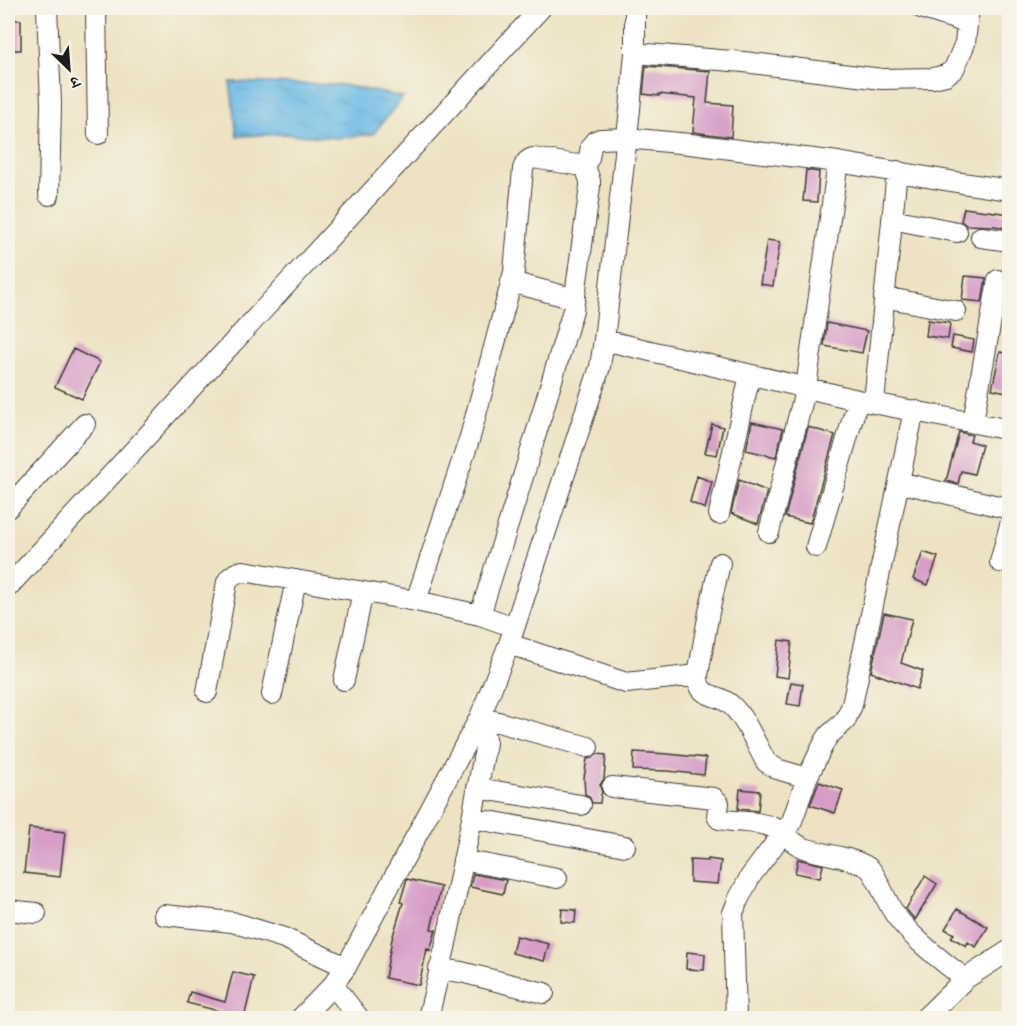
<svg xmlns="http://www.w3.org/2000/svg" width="1017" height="1026" viewBox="0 0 1017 1026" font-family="'IM FELL English','Noto Serif Devanagari',serif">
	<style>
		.water { fill: url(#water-ripples); stroke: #446a80; stroke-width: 1.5 }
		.building { fill: #d79dc7 }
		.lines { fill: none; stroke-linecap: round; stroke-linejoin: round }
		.minor-casing { stroke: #3b3a35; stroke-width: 22 }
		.minor { stroke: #fff; stroke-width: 20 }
	</style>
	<defs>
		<pattern id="water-ripples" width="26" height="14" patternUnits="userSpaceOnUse" patternTransform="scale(1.5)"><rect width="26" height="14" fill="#6bb9e5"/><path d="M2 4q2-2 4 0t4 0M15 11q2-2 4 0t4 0" fill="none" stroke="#5c9ec4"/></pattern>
	</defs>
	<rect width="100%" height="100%" fill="#f7f3e8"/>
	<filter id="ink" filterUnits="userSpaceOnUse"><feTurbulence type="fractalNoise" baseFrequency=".0167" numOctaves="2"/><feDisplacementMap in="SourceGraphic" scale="12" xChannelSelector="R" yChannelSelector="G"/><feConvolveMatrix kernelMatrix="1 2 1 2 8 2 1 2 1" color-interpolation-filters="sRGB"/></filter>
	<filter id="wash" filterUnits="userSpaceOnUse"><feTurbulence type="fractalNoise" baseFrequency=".008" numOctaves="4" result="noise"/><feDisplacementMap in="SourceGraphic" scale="24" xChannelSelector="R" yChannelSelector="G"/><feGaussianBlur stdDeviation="1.35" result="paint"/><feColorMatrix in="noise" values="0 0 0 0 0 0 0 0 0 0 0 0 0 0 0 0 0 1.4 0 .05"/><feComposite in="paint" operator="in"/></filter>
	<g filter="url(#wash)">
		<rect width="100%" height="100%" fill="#ede2c2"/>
		<!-- water -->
		<path class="water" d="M230,82L343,85L403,97L373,134L337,138L285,134L237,136Z"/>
		<g id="blocks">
			<!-- building -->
			<path class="building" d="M8,20H21V50H8Z
				M646,66L710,71L707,103L733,105L731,137L693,132L696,98L659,94V96L643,94Z
				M806,170L819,172L817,202L803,201Z
				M964,208L1010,214L1009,229L995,226L966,225L961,221Z
				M767,240L780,242L773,286L760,284Z
				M965,276L986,278L982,302L962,300Z
				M928,320L950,323L948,339L926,336Z
				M827,323L867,331L862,353L824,346Z
				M953,336L974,340L972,352L951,348Z
				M73,349L100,362L82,399L55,387Z
				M1000,352L1010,354V378L1007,392L992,389Z
				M752,422L783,429L776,457L746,450Z
				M712,424L723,427L717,455L705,453Z
				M808,427L835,435L810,523L785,517Z
				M959,432L972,435L970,441L982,445L974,474L961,471L958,484L946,481Z
				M697,476L712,482L705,509L690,502Z
				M739,480L767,491L758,524L731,513Z
				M923,552L938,557L928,585L913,579Z
				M884,613L912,619L901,663L923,671L917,689L871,672Z
				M779,640L792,642L788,678L775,676Z
				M791,682L803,684L800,706L787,704Z
				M634,752L668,754L706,758L704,775L668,771L633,770Z
				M597,754L606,755L604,779L600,785L602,793L601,794L600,803H592L589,796L585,794L584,778L587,759L592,758Z
				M819,782L843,790L835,813L810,805Z
				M740,789L760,791L758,811L738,809Z
				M29,828L65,832L60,877L24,873Z
				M708,859L721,861L718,884L690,882V860L708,861Z
				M798,859L823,865L820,878L795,873Z
				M473,874L506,880L503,894L470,887Z
				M925,876L937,884L915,920L906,909Z
				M407,879L441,887L431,929L436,930L430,950L427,949L419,985L385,978L392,939L403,903L400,902Z
				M562,909L576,910L575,923L561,922Z
				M957,909L988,927L976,947L968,942L966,946L951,937L954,934L945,929Z
				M516,936L549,944L544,961L512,953Z
				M687,952L705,954L704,970L686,969Z
				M233,972L254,977L244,1018H233L222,1016L223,1012L187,1003L190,992L225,1002Z"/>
		</g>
	</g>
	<g filter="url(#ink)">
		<use href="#blocks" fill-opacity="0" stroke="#3b3a35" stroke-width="1.5"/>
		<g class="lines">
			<!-- minor casing -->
			<g class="minor-casing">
				<path id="minor" d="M47,8L51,104L49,195
					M96,8L98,134
					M921,8L967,23
					M635,53L744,62L882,79L933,78L946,75L954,69L965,43L969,8
					M892,219L957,232
					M981,237L1010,241
					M511,282L575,299
					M884,297L956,311
					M604,340L858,400L1010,430
					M874,402L897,171
					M973,422L998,280
					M899,482L1010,509
					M8,508L85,424
					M719,514L750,375
					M769,532L806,387L838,162
					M816,547L858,400
					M1000,562L1010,525
					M720,563L709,612L698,675C698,700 716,692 730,704C745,717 756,744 766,762L777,769L807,778
					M8,587L541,8
					M416,601L470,437L514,272L523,169C525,163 527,160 533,158L577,165L584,163L589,158L591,146L595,141L600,139L626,138L690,144L838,162L962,183L1010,190
					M480,615L526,467L573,310L590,187V181L584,163
					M509,644L626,683L698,675
					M344,680L363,592
					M207,692L227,582C231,575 235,573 243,571L416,601L480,615L514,627
					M272,694L296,580
					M612,787L714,798L719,803L717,816L719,819C737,823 757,820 774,828C785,833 793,844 804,848C820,854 859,858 870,869C878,878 886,901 894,913C913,940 940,959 965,979
					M477,788L581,805
					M472,818L625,846
					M463,860L557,878
					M8,910L36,913
					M164,915L232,922L284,938L346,967
					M439,969L461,972L544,993
					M333,985L359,1018
					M301,1018L333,985L346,967L480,717L509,644L600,367L604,340L630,109L635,53V8
					M428,1018L445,948L472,818L486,743L480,717L588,747
					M736,1018L733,913L738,900L750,877L792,821L807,778L825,741L829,735L845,721L852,705L914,410
					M925,1018L965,979L1010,950"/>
			</g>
			<!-- minor -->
			<use href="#minor" class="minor"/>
		</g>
	</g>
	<!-- margin -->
	<rect width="1017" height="1026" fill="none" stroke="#f7f3e8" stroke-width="30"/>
	<!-- north arrow -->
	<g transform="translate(69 69) rotate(155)" stroke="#f7f3e8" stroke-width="4.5" paint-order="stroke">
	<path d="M0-4.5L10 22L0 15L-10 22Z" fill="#1c1c1c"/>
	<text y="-9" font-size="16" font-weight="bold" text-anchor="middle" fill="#1c1c1c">उ</text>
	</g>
</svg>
